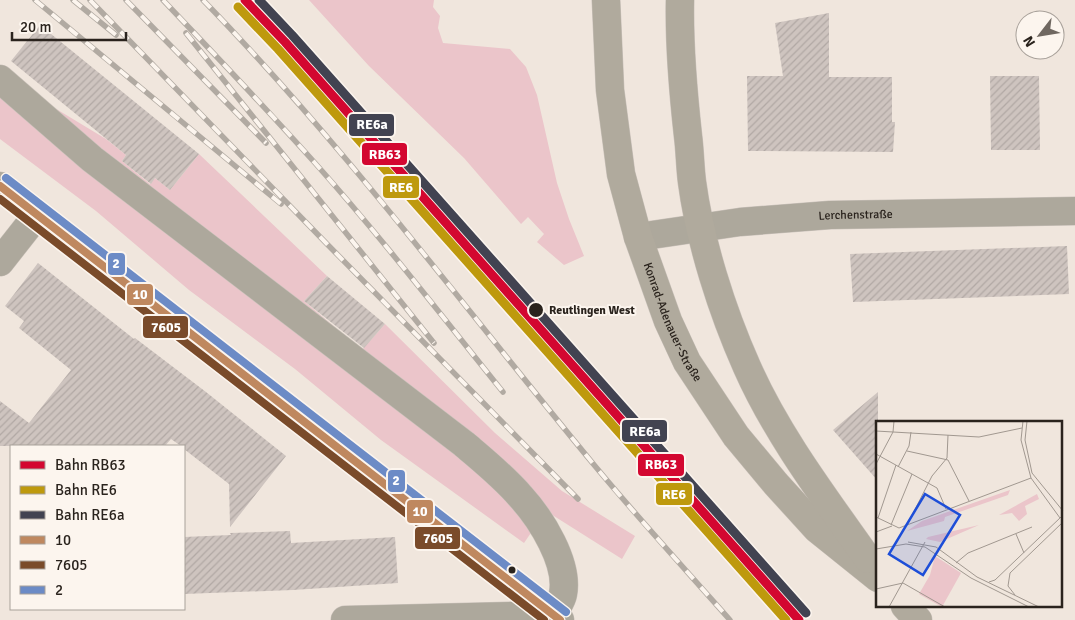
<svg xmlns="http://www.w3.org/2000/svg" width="1075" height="620" viewBox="0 0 1075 620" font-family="Signika,sans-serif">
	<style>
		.green { fill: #ebc5ca }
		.building { fill: url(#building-hatch) }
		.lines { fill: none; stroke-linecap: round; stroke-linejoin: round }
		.minor-casing { stroke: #cbc3bc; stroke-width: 29 }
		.major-casing { stroke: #cbc3bc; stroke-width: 29 }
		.minor { stroke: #ada89c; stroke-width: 28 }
		.major { stroke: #b0aa9d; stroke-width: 28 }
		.rail-casing { stroke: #b1aaa2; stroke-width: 5.5 }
		.rail { stroke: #fcf5ee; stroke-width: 4; stroke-dasharray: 11; stroke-linecap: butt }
		.bus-1-casing { stroke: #fcf5ee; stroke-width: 11 }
		.bus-2-casing { stroke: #fcf5ee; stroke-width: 11 }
		.bus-3-casing { stroke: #fcf5ee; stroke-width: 11 }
		.bus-1 { stroke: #bf885f; stroke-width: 8 }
		.bus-2 { stroke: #7a4b2a; stroke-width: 8 }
		.bus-3 { stroke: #6c8bc6; stroke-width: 8 }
		.rail-1-casing { stroke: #fcf5ee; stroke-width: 12 }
		.rail-2-casing { stroke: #fcf5ee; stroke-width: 12 }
		.rail-3-casing { stroke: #fcf5ee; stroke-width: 12 }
		.rail-1 { stroke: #d30730; stroke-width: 9 }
		.rail-2 { stroke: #be990d; stroke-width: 9 }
		.rail-3 { stroke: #424351; stroke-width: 9 }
		.stop-dot { fill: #2a231d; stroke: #fcf5ee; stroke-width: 2 }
		.labels { text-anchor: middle; stroke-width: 4; stroke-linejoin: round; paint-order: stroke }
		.street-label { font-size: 12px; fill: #2a231d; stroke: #fcf5ee }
		.stop-label { font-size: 12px; font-weight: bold; fill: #2a231d; stroke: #fcf5ee; text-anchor: start }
		.inset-road { fill: none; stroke: #a19890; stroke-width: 1 }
		.view { fill: #1d4ed8; fill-opacity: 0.15; stroke: #1d4ed8; stroke-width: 2.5 }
		.inset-edge { fill: none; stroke: #2a231d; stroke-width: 2.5 }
		.line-badge { stroke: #fcf5ee; stroke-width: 2 }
		.badge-label { font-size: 14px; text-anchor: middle; font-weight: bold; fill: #fff }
	</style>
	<defs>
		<pattern id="building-hatch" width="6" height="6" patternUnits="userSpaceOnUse" patternTransform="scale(1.25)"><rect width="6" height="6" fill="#cec4bf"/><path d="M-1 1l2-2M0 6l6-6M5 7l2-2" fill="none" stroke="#b1a8a4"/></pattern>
	</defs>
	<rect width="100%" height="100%" fill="#f0e6dd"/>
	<!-- green -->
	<path class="green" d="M309,0H434L433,7L440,16L438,28L443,43L510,49L526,67L537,95L557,183L569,219L584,256L564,265L537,242L544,234L528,217L521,224L464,158L369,66Z
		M0,75L106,139L126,155L122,161L150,184L155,178L170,190L199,154L327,276L304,301L362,350L385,324L495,433L562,491L635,536L622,559L546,511L524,543L381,440L295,369L189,290L96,211L0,139Z"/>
	<!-- building -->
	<path class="building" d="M829,13V77H892V122H895L893,152L748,151L747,76H783L775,23Z
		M40,25L199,154L170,190L155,178L151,184L122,161L126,155L11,61Z
		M990,76H1039L1040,150H991Z
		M1067,246L1069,294L853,302L850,254Z
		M38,263L134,339L135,338L206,392L286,456L230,527L229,484L184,449V446H181L171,439L165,446H0V401L29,423L71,370L19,328L24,321L5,306Z
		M327,276L385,324L364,348L304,301Z
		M878,392V481L833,430Z
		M290,531L291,543L395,537L398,583L293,590L184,594V537L231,535L230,533Z"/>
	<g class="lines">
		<!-- minor casing -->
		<g class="minor-casing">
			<g id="minor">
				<path d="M0,79L92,159L464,444C484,461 504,477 521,497C541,519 569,563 563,594C562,601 556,608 553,615"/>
				<path d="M0,186L560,620"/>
				<path id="s1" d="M638,237L740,222L830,215L1075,211"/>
				<path d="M0,262L37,215"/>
				<path d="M345,620L553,615"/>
			</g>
		</g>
		<!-- major casing -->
		<g class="major-casing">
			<g id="major">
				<path id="s2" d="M606,0L610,90L621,174L638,237L668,321L687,362L736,436L776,484L817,529L878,578"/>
				<path d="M680,0C679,45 683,91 688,136C690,151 690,167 692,182C700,242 722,311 747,367C777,435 825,498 868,559"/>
				<path d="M905,606L918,620"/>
			</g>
		</g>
		<!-- minor -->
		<use href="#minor" class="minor"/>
		<!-- major -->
		<use href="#major" class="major"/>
		<!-- rail casing -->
		<g class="rail-casing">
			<path id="rail" d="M35,0L281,204
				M73,0L116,35
				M90,0L327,244L578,499
				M126,0L266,143
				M163,0C214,54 266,108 315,163C381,237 441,315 503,392
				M203,0C345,146 466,310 595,466C639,519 685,569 730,620
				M186,33L434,343"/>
		</g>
		<!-- rail -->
		<use href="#rail" class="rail"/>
		<!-- bus-1 casing -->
		<g class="bus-1-casing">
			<path id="bus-1" d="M0,186L560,620"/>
		</g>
		<!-- bus-2 casing -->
		<g class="bus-2-casing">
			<path id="bus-2" d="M0,199L544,620"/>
		</g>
		<!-- bus-3 casing -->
		<g class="bus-3-casing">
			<path id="bus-3" d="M6,178L566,612"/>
		</g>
		<!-- bus-1 -->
		<use href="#bus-1" class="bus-1"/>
		<!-- bus-2 -->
		<use href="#bus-2" class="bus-2"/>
		<!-- bus-3 -->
		<use href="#bus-3" class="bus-3"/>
		<!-- rail-1 casing -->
		<g class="rail-1-casing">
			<path id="rail-1" d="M245,0L285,42L799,620"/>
		</g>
		<!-- rail-2 casing -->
		<g class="rail-2-casing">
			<path id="rail-2" d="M238,7L278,49L786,620"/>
		</g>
		<!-- rail-3 casing -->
		<g class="rail-3-casing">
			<path id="rail-3" d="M259,0L292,35L806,613"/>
		</g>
		<!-- rail-1 -->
		<use href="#rail-1" class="rail-1"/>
		<!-- rail-2 -->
		<use href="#rail-2" class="rail-2"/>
		<!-- rail-3 -->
		<use href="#rail-3" class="rail-3"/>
	</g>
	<!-- markers -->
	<g class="stop-dot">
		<circle cx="536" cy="310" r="8"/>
		<circle cx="512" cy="570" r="4.5"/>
	</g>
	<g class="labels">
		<!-- street labels -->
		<g class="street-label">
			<text dy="4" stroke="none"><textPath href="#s1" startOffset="219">Lerchenstraße</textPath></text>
			<text dy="4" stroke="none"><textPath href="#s2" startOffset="332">Konrad-Adenauer-Straße</textPath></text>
		</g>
		<!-- stop labels -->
		<g class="stop-label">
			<text x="549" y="314">Reutlingen West</text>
		</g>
	</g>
	<!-- overview -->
	<g transform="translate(876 421)">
		<rect width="186" height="186" fill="#f0e6dd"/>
		<path d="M134,69L132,74L69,96L68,100L31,110L46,100ZM161,73L163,78L149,85L151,93L143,100L136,92L123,94ZM103,104L64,121L50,118L52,116ZM59,135L85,152L66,186L43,173L54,154Z" fill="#ebc5ca"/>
		<path class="inset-road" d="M147,0L145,19L155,57L184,97M151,0L149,19L156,52L187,90M0,10L103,16L146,7M31,30L72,39L93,80M0,33L61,67L70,88M0,43L17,11L18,0M22,46L33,25L35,11M0,96L23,107L155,57M2,97L20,44M15,104L36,53M31,104L56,55L71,37L72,14M0,111L16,105M140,113L148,132M32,121L60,126L101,156L163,186M0,128L30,123L49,126L95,157L153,186M80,142L92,132L156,106M113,161L119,159L185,96M0,168L27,162L69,186M139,174L132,165L134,152L187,101M13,186L49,121"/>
		<path class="view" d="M49,73L84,94L47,154L13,133Z"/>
		<rect width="186" height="186" class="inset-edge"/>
	</g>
	<g class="line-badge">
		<rect x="348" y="113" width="47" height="24" rx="5" fill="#424351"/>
		<rect x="361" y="142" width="47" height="24" rx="5" fill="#d30730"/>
		<rect x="382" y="175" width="38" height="24" rx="5" fill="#be990d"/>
		<rect x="107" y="252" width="19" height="24" rx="5" fill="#6c8bc6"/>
		<rect x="126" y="283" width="28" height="23" rx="5" fill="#bf885f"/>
		<rect x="142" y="315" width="47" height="24" rx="5" fill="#7a4b2a"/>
		<rect x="621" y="419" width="47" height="24" rx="5" fill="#424351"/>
		<rect x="637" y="453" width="48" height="24" rx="5" fill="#d30730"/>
		<rect x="387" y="469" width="19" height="24" rx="5" fill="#6c8bc6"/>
		<rect x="655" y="482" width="38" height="24" rx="5" fill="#be990d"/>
		<rect x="406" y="499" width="28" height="25" rx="5" fill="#bf885f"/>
		<rect x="414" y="526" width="47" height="24" rx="5" fill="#7a4b2a"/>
	</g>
	<g class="badge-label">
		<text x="372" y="129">RE6a</text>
		<text x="385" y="159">RB63</text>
		<text x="401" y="192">RE6</text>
		<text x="116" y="268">2</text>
		<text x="140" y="299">10</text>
		<text x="166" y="332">7605</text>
		<text x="645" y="436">RE6a</text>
		<text x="661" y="469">RB63</text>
		<text x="396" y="485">2</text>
		<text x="674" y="499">RE6</text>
		<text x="420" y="516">10</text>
		<text x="438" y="543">7605</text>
	</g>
	<!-- legend -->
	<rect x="10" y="445" width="175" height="165" fill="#fcf5ee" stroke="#a8a19a"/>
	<rect x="20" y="461" width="25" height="8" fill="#d30730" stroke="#a8a19a"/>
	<text x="55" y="470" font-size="15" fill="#2a231d">Bahn RB63</text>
	<rect x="20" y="486" width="25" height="8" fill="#be990d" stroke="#a8a19a"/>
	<text x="55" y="495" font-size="15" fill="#2a231d">Bahn RE6</text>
	<rect x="20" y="511" width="25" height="8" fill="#424351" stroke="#a8a19a"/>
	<text x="55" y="520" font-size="15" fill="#2a231d">Bahn RE6a</text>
	<rect x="20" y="536" width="25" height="8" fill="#bf885f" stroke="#a8a19a"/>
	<text x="55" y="545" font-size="15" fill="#2a231d">10</text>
	<rect x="20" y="561" width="25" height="8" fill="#7a4b2a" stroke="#a8a19a"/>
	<text x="55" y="570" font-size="15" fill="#2a231d">7605</text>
	<rect x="20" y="586" width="25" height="8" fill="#6c8bc6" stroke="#a8a19a"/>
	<text x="55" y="595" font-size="15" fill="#2a231d">2</text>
	<!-- north arrow -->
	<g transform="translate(1040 35) rotate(239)"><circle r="24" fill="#fcf5ee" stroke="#a8a19a"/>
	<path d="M0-4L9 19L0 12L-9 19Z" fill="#6f6760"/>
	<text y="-8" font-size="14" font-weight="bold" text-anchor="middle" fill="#2a231d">N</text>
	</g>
	<!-- scale -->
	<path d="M12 32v8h114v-8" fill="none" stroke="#2a231d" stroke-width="2.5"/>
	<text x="20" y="32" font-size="15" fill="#2a231d" stroke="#fcf5ee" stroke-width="4" paint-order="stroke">20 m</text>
</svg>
